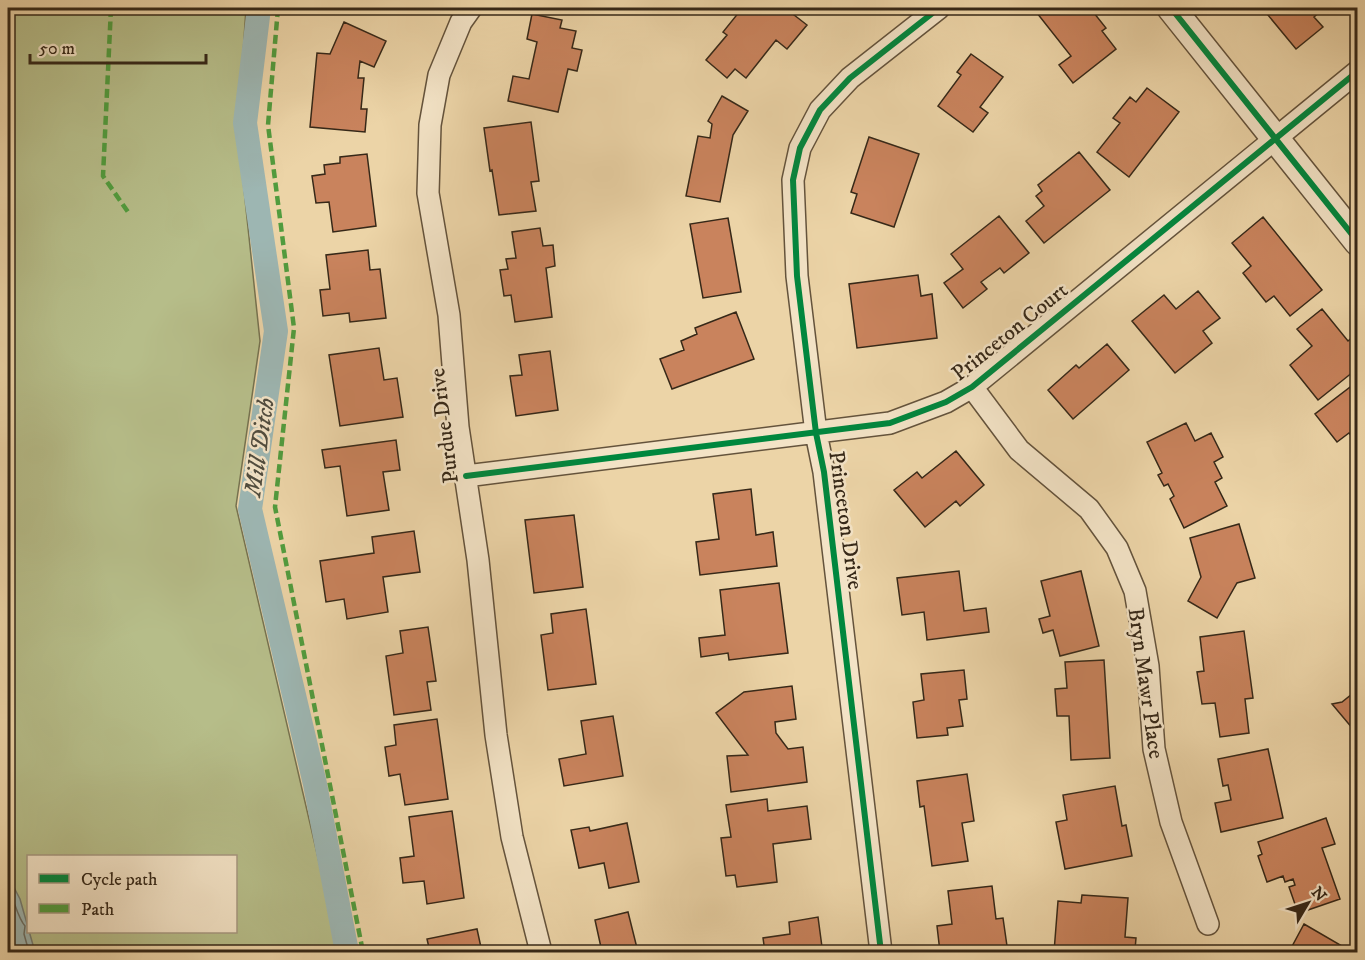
<svg xmlns="http://www.w3.org/2000/svg" width="1365" height="960" viewBox="0 0 1365 960" font-family="'IM FELL DW Pica',serif">
	<style>
		.green { fill: #b6bd89; stroke: #767250; stroke-width: 1.5; fill-rule: evenodd }
		.water { fill: #9db6b2; stroke: #747d74; stroke-width: 1.5 }
		.lines { fill: none; stroke-linecap: round; stroke-linejoin: round }
		.shore { stroke: #6a6f65; stroke-width: 1.5 }
		.canal { stroke: #9db6b2; stroke-width: 24 }
		.building { fill: #c9835d; stroke: #362818; stroke-width: 1.5 }
		.minor-casing { stroke: #64533c; stroke-width: 24 }
		.tertiary-casing { stroke: #64533c; stroke-width: 30 }
		.minor { stroke: #f3e3c6; stroke-width: 21 }
		.tertiary { stroke: #f3e3c6; stroke-width: 27 }
		.quiet { stroke: #519c3e; stroke-width: 4.5; stroke-dasharray: 9 4.5; stroke-linecap: butt }
		.cycleway-casing { stroke: #f3e3c6; stroke-width: 10 }
		.cycleway { stroke: #00873e; stroke-width: 6 }
		.labels { text-anchor: middle; stroke-width: 5; stroke-linejoin: round; paint-order: stroke }
		.street-label { font-size: 22px; fill: #362818; stroke: #f3e3c6 }
		.water-label { font-size: 24px; font-style: italic; fill: #504c3e; stroke: #f3e3c6 }
	</style>
	<rect width="100%" height="100%" fill="#ecd4a7"/>
	<filter id="stains"><feTurbulence type="fractalNoise" baseFrequency=".00333" numOctaves="4"/><feColorMatrix values="0 0 0 0 .2 0 0 0 0 .09 0 0 0 0 .02 0 0 0 .5 -.17"/></filter>
	<radialGradient id="worn" r=".72"><stop offset=".6" stop-color="#630" stop-opacity="0"/><stop offset="1" stop-color="#630" stop-opacity=".3"/></radialGradient>
	<!-- green -->
	<path class="green" d="M8,8H246L238,133L260,341L236,506L340,952H8ZM28,856H236V932H28Z"/>
	<!-- water -->
	<path class="water" d="M8,876L20,899L35,952H8Z"/>
	<g class="lines">
		<!-- shore -->
		<path class="shore" d="M8,888C14,899 18,919 25,926L24,934L29,952"/>
		<!-- canal -->
		<path class="canal" d="M259,8L245,123L276,331L250,509L315,784L347,952"/>
	</g>
	<!-- building -->
	<path class="building" d="M736,8H785L807,25L787,49L776,40L746,78L735,69L727,78L706,60L727,35L723,32L740,11Z
		M1033,8H1090L1106,28L1102,31L1116,49L1073,83L1059,65L1071,56Z
		M1255,8H1322L1323,9L1314,17L1323,27L1296,49L1263,9L1259,12Z
		M532,14L562,20L560,28L576,31L572,48L582,50L577,71L568,69L558,112L508,101L513,76L529,79L537,42L527,39Z
		M344,22L386,41L374,67L360,61L358,78H364L361,109H367L365,132L310,127L317,53L330,54Z
		M971,54L1003,77L980,107L988,113L973,132L938,106L961,75L957,72Z
		M1147,88L1179,112L1129,177L1097,152L1120,123L1113,118L1130,97L1136,102Z
		M722,96L748,111L733,135L720,202L686,196L698,136L710,138L712,124L708,121Z
		M531,122L539,181L531,182L536,211L499,215L492,170L490,171L484,128Z
		M869,137L919,154L894,227L851,213L857,194L851,192Z
		M1079,152L1110,190L1044,243L1026,221L1044,206L1036,196L1042,191L1038,185Z
		M367,154L376,226L333,232L329,202L316,203L312,176L325,174L324,165L340,163V157Z
		M999,216L1029,253L1004,273L1000,268L981,282L987,289L963,308L944,283L963,269L951,254Z
		M1263,217L1322,290L1290,316L1274,296L1266,302L1243,273L1251,266L1232,243Z
		M728,218L741,292L703,298L690,224Z
		M540,228L543,246L553,245L555,266L546,268L552,317L515,322L511,295L504,296L500,270L508,269L506,259L516,258L512,232Z
		M368,250L370,270L380,269L386,318L350,322L349,313L323,316L320,290L330,289L326,255Z
		M918,275L921,296L932,294L937,338L857,348L849,284Z
		M1198,291L1220,318L1203,331L1212,343L1175,373L1132,321L1164,295L1176,309Z
		M1322,309L1348,341L1356,334L1358,336V368L1318,400L1290,365L1312,346L1297,329Z
		M736,312L754,359L672,389L660,359L684,350L681,341L697,334L695,328Z
		M1107,344L1129,370L1073,419L1048,390L1076,365L1079,368Z
		M379,348L384,380L397,378L403,417L340,426L329,355Z
		M550,351L558,410L516,416L510,376L522,375L519,355Z
		M1358,381V443L1349,433L1337,442L1315,414Z
		M1186,423L1195,441L1211,433L1223,457L1214,462L1222,478L1215,482L1227,506L1184,528L1170,499L1174,496L1168,484L1164,486L1158,475L1162,473L1147,442Z
		M396,440L400,470L383,472L389,510L347,516L340,466L325,468L322,450Z
		M956,451L984,485L960,506L956,501L925,527L894,490L917,472L922,478Z
		M751,489L756,535L773,532L777,566L700,575L696,542L719,539L713,494Z
		M574,515L583,587L534,593L525,520Z
		M1239,524L1255,578L1237,583L1217,618L1188,601L1201,577L1190,538Z
		M414,531L420,572L383,577L388,612L347,619L344,599L326,602L320,561L374,553L372,537Z
		M959,571L964,611L986,608L989,632L927,640L924,612L902,615L897,578Z
		M1081,571L1099,646L1060,656L1053,630L1043,633L1039,619L1050,616L1041,581Z
		M779,583L788,653L729,660L728,653L701,657L699,638L725,635L720,590Z
		M586,609L596,684L548,690L541,635L553,633L551,614Z
		M428,627L436,681L427,682L431,710L394,715L386,656L403,653L400,631Z
		M1244,631L1253,698L1245,699L1249,733L1220,737L1215,703L1202,704L1197,672L1204,671L1200,637Z
		M1104,660L1110,758L1071,760L1069,716H1057L1055,689L1067,688L1065,662Z
		M964,670L967,699L959,700L963,726L947,728L948,735L917,738L913,702L924,700L921,674Z
		M792,686L796,719L775,722L776,733L788,749L803,747L807,782L731,792L727,756L748,755L716,713L744,692Z
		M1357,690H1358V735L1332,704L1342,702Z
		M613,716L623,776L564,786L559,759L586,754L581,721Z
		M437,719L448,799L405,805L400,774L389,776L385,747L396,745L394,725Z
		M1268,749L1283,818L1221,832L1215,803L1231,800L1228,785L1223,786L1218,759Z
		M967,774L974,821L962,823L968,861L932,866L924,806L920,807L917,781Z
		M1115,786L1122,826L1126,825L1132,856L1065,869L1056,822L1067,820L1063,795Z
		M767,799L768,811L807,806L811,839L773,844L777,882L737,887L735,875L726,876L721,838L731,837L726,805Z
		M452,811L464,898L427,904L424,881L403,883L400,858L414,856L409,817Z
		M1326,818L1335,844L1322,848L1340,899L1305,911L1302,905L1296,907L1289,887L1295,885L1293,879L1285,882L1283,876L1267,882L1258,856L1262,854L1258,842Z
		M627,823L639,882L609,888L604,863L579,868L571,830L589,827L590,831Z
		M992,886L996,919L1003,918L1007,946L940,952L937,926L952,924L948,891Z
		M1082,895L1128,898L1125,937L1136,938L1135,950L1142,951V952H1054L1058,901L1081,903Z
		M628,912L638,952H602L595,920Z
		M818,917L822,947L808,950V952H765L763,938L790,934L789,922Z
		M1304,924L1342,946L1339,952H1289Z
		M477,929L482,952H430L427,939Z"/>
	<g class="lines">
		<!-- minor casing -->
		<g class="minor-casing">
			<path id="minor" d="M471,8L461,22L439,75L430,125L428,193L449,315L458,427L478,560L496,735L512,837L541,952
				M972,387L1019,450L1089,509L1117,548L1135,591L1148,666L1154,749L1171,822L1208,924
				M466,476L890,423L946,402L972,387L1358,71
				M881,952L824,472L816,433L797,276L793,180L800,148L820,110L850,78L939,8"/>
		</g>
		<!-- tertiary casing -->
		<g class="tertiary-casing">
			<path id="tertiary" d="M1171,8L1358,242"/>
		</g>
		<!-- minor -->
		<use href="#minor" class="minor"/>
		<!-- tertiary -->
		<use href="#tertiary" class="tertiary"/>
		<!-- quiet -->
		<path class="quiet" d="M111,8L103,176L128,212
			M278,8L268,125L294,328L275,507L363,952"/>
		<!-- cycleway casing -->
		<g class="cycleway-casing">
			<path id="cycleway" d="M1171,8L1358,242
				M466,476L890,423L946,402L972,387L1358,71
				M881,952L824,472L816,433L797,276L793,180L800,148L820,110L850,78L939,8"/>
		</g>
		<!-- cycleway -->
		<use href="#cycleway" class="cycleway"/>
	</g>
	<g class="labels">
		<!-- street labels -->
		<g class="street-label">
			<text transform="translate(1009 331) rotate(-39)" y="8">Princeton Court</text>
			<text transform="translate(443 426) rotate(-97)" y="8">Purdue Drive</text>
			<text transform="translate(847 520) rotate(82)" y="8">Princeton Drive</text>
			<text transform="translate(1147 683) rotate(82)" y="8">Bryn Mawr Place</text>
		</g>
		<!-- water labels -->
		<g class="water-label">
			<text transform="translate(259 447) rotate(-82)" y="8">Mill Ditch</text>
		</g>
	</g>
	<!-- margin -->
	<rect width="1365" height="960" fill="none" stroke="#ecd4a7" stroke-width="30"/>
	<rect x="9" y="9" width="1347" height="942" fill="none" stroke="#362818" stroke-width="3"/>
	<rect x="15" y="15" width="1335" height="930" fill="none" stroke="#362818" stroke-width="1.5"/>
	<!-- legend -->
	<rect x="27" y="855" width="210" height="78" fill="#f3e3c6" stroke="#a79880" stroke-width="1.5"/>
	<rect x="39" y="874" width="30" height="9" fill="#00873e" stroke="#a79880" stroke-width="1.5"/>
	<text x="81" y="885" font-size="18" fill="#362818">Cycle path</text>
	<rect x="39" y="904" width="30" height="9" fill="#519c3e" stroke="#a79880" stroke-width="1.5"/>
	<text x="81" y="915" font-size="18" fill="#362818">Path</text>
	<!-- north arrow -->
	<g transform="translate(1308 903) rotate(51)" stroke="#f3e3c6" stroke-width="4.5" paint-order="stroke">
	<path d="M0-4.5L10 22L0 15L-10 22Z" fill="#362818"/>
	<text y="-9" font-size="16" font-weight="bold" text-anchor="middle" fill="#362818">N</text>
	</g>
	<!-- scale -->
	<path d="M30 54v9h176v-9" fill="none" stroke="#362818" stroke-width="3"/>
	<text x="39" y="54" font-size="18" fill="#362818" stroke="#f3e3c6" stroke-width="4.5" paint-order="stroke">50 m</text>
	<rect width="100%" height="100%" filter="url(#stains)"/>
	<rect width="100%" height="100%" fill="url(#worn)"/>
</svg>
